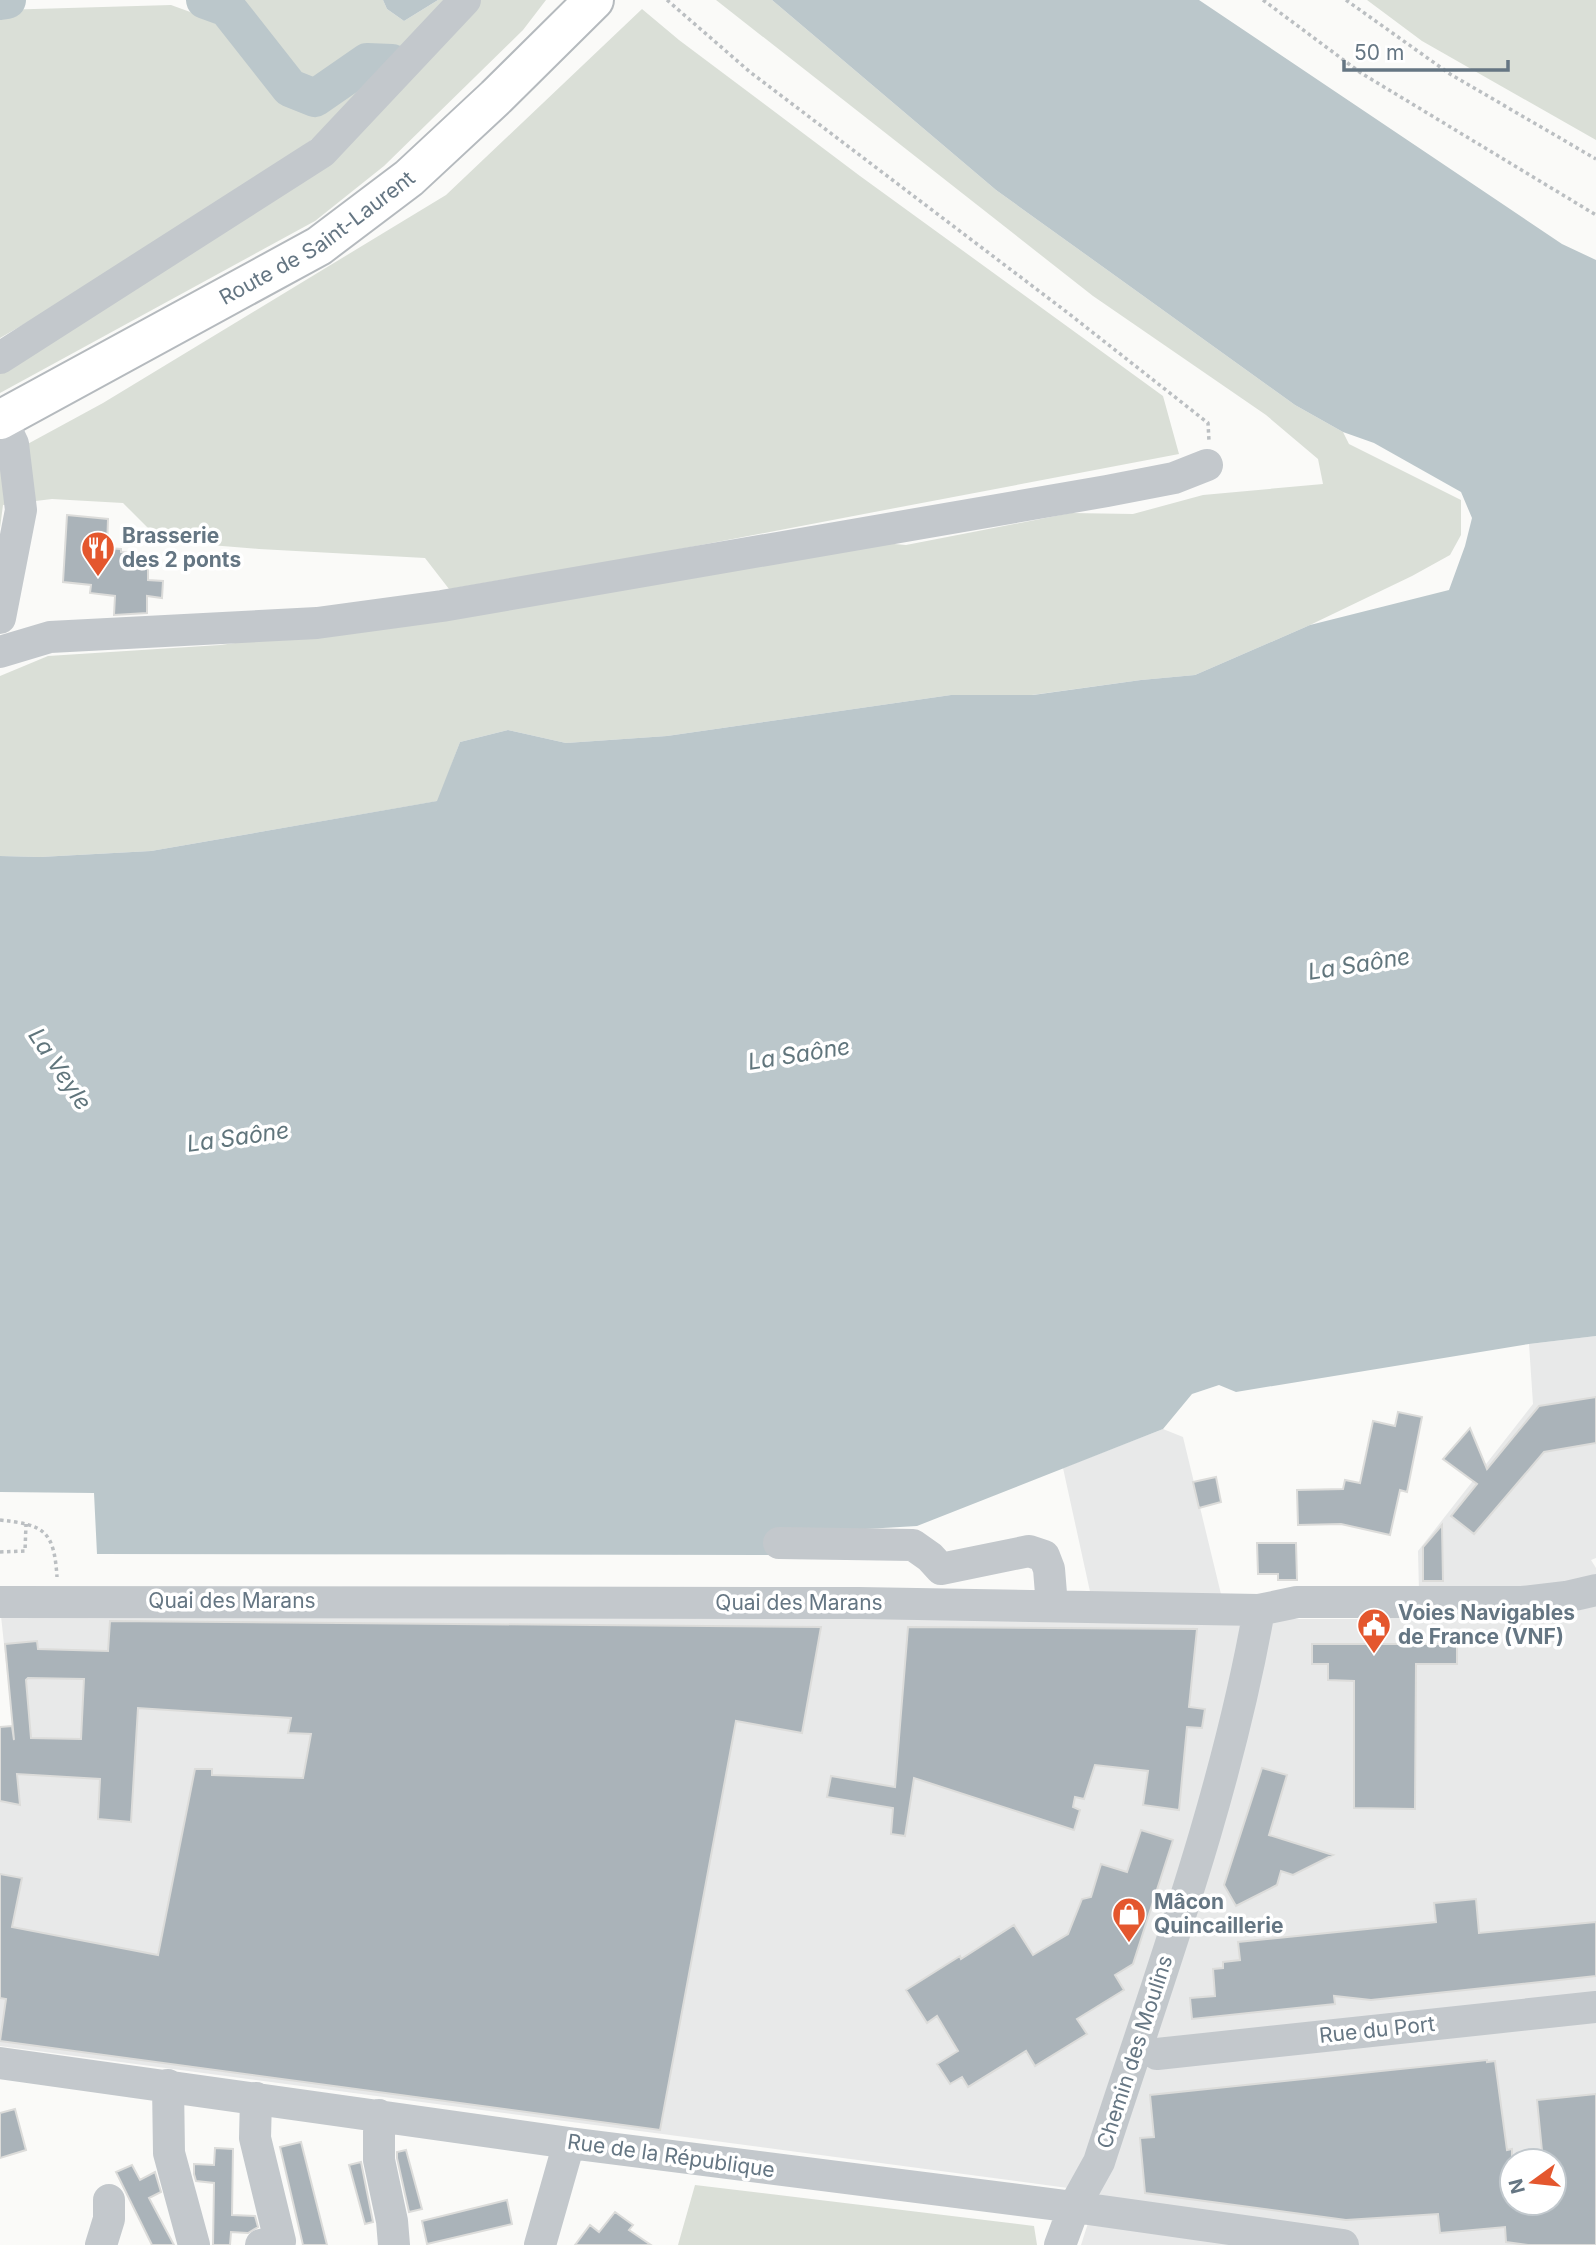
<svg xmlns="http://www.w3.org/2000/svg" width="1596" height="2245" viewBox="0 0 1596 2245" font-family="Inter,sans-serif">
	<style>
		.built { fill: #e8e9e9; fill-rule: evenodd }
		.green { fill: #dadfd7 }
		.water { fill: #bbc7cb }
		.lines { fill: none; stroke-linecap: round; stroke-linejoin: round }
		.river { stroke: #bbc7cb; stroke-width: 38 }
		.building { fill: #aab3b9; stroke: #dcdcda; stroke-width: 2; fill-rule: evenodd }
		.major-casing { stroke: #b5babe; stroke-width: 42 }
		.path { stroke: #bbbfc2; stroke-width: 3.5; stroke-dasharray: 3.5 3.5; stroke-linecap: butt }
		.minor { stroke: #c3c8cc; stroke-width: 32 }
		.major { stroke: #fff; stroke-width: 38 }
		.labels { text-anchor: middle; stroke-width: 7; stroke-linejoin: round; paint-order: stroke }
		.street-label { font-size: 21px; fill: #657683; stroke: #fff }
		.poi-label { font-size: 21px; font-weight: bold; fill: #657683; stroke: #fff; text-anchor: start }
		.water-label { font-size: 23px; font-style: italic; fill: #60757c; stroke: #fff }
	</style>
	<rect width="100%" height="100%" fill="#fafaf8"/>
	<!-- built -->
	<path class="built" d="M1596,1336V1558L1591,1560L1596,1568V2245H1081L1098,2192L0,2046V1727L13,1729L1,1616L1096,1619L1063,1468L1163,1429L1183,1437L1227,1619H1374L1419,1592L1418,1551L1533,1404L1529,1344ZM1512,2161H1554V2203H1512Z"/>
	<!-- green -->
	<path class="green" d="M244,0H383L387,9L404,21L438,0H445L322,132L272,169L54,307L0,338V10L171,5L215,21Z
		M475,0H546L523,30L384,166L315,221L0,393V367L329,159Z
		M716,0H772L996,190L1295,405L1343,432L1349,444L1461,500V535L1450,555L1412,576L1310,625L1195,675L1141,680L1032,695H951L667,736L566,743L508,730L460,742L438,801L151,851L40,857L0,856V676L48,656L220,645L476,612L859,541L906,545L1071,513L1133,514L1203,495L1323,484L1318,459L1266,415L1093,296Z
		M1367,0H1596V140L1422,41Z
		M642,9L679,40L860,176L1163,396L1179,454L659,553L449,589L425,558L259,549L161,541L123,503L52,499L3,505L0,528V459L103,403L446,195Z
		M695,2185L1034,2226L1037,2245H678Z"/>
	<!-- water -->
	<path class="water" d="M383,0H438L404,21L387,9Z
		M772,0H1199L1562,244L1596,260V1336L1529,1344L1236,1392L1219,1385L1192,1394L1163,1429L917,1526L780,1534L778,1555L97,1554L94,1493L0,1492V856L40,857L151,851L437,801L460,742L508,730L566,743L667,736L951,695H1033L1141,680L1195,675L1310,625L1449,590L1465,546L1472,518L1461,492L1374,443L1343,432L1295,405L996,190Z"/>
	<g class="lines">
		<!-- river -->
		<path class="river" d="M205,0L227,8L290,88L315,98L367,62L392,63
			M0,1L7,0"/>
	</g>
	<!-- building -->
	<path class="building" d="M67,515L108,519L107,548L121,549V552L148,555V580L163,581L162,598L147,596V613L114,615L115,596L90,593L91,585L63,582Z
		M1596,1397V1443L1544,1452L1474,1534L1451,1516L1477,1484L1443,1459L1470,1428L1487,1469L1539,1406Z
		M1398,1412L1422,1417L1407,1492L1400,1490L1390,1535L1341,1524L1298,1525L1297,1490L1343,1489L1345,1480L1360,1483L1373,1421L1395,1426Z
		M1216,1477L1221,1502L1199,1508L1193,1482Z
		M1442,1525L1443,1581H1423V1547Z
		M1257,1543H1296L1297,1580H1278V1574H1258Z
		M110,1621L821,1627L802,1733L736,1721L660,2130L0,2041L6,1999L0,1998V1874L22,1878L12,1927L158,1955L195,1769H212V1775L303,1778L311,1734L288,1733L291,1718L138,1708L131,1822L98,1819L100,1779L17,1774L20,1805L0,1801V1727L12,1726L14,1740L5,1644L37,1641L38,1649L108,1651ZM28,1678L84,1679L81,1739L31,1738L26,1680Z
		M908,1627L1197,1629L1189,1707L1205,1709L1202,1728L1187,1727L1179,1810L1143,1805L1148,1771L1095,1765L1084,1799L1075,1797L1073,1807L1080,1810L1074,1830L914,1778L905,1836L891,1834L893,1808L827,1797L831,1776L895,1787Z
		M1312,1644H1457V1664H1416L1415,1809L1354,1808V1681L1328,1680V1664H1312Z
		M1262,1768L1287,1775L1269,1835L1333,1855L1293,1875L1281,1871L1277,1885L1236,1906L1224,1885Z
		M1141,1830L1173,1840L1133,1964L1115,1975L1124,1990L1077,2019L1087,2034L1035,2066L1026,2051L968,2087L962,2077L950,2084L937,2064L958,2051L937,2016L927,2023L906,1990L960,1956L961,1959L1014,1925L1033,1955L1068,1934L1082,1899L1091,1897L1101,1864L1127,1872Z
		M1476,1899L1479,1933L1596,1922V1976L1371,2000L1334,1996L1335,2004L1192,2019L1190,1998L1215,1996L1213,1969L1223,1968V1962L1240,1960L1238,1942L1436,1922L1434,1903Z
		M1487,2060V2062L1495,2061L1507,2150L1512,2149V2203H1554V2161H1543L1537,2100L1596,2094V2245H1528L1506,2242L1505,2227L1440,2233L1438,2214L1346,2220L1145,2193L1140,2138L1154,2137L1150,2095Z
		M15,2109L26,2150L0,2158V2113Z
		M301,2142L327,2245H303L280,2147Z
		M215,2148L233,2149L232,2215L255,2216L258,2227L248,2233L231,2232L230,2245H213L214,2183L196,2181L194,2174V2164L214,2165Z
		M406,2150L422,2209L409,2212L397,2158V2152Z
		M361,2162L373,2222L365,2224L349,2165Z
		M132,2165L140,2180L155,2172L161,2192L149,2198L174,2245H152L116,2172Z
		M507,2200L512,2224L427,2244L422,2221Z
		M615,2212L633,2225L629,2230L651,2245H575L590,2225L599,2232Z"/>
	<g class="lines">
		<!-- major casing -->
		<g class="major-casing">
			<g id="major">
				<path id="s1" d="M0,420L319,246L409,178L496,97L594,0"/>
			</g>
		</g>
		<!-- path -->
		<path class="path" d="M667,0L750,72L1068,313L1208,423L1209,441
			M1263,0L1361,73L1596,215
			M1346,0L1450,74L1596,159
			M0,1520C44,1525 54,1530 57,1577
			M0,1552L25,1551L26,1524"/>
		<!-- minor -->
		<path class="minor" d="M0,358L322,152L465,0
			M0,618L21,510L13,444L1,419
			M0,652L50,637L317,623L442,606L1107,491L1174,478L1207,465
			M779,1543L913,1545L930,1557L941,1569L1029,1551L1044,1556L1049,1569L1052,1606
			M0,1602L859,1603L1259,1610L1297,1602H1522L1566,1597L1596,1590
			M1157,2054L1596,2007
			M0,2063L569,2143L1074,2207L1343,2245
			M168,2085L169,2153L194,2245
			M256,2098L255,2138L280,2241L261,2245
			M379,2115V2160L392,2221L394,2245
			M101,2245L109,2219V2200
			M540,2245L569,2143
			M1060,2245L1074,2207L1099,2162C1158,1980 1226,1798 1259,1610"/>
		<!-- major -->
		<use href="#major" class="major"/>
	</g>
	<!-- icons -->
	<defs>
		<g id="restaurant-pin" transform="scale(1.75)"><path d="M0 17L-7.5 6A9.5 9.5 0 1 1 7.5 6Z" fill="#e4572e" stroke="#fff"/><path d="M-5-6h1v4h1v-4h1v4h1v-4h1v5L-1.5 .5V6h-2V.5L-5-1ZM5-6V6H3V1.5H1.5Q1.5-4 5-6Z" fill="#fff"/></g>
		<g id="civic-pin" transform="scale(1.75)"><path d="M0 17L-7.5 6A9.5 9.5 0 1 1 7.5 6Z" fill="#e4572e" stroke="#fff"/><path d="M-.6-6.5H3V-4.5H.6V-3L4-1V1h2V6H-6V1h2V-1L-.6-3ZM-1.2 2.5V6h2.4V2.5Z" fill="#fff"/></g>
		<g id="shop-pin" transform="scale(1.75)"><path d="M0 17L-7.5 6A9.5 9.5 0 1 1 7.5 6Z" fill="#e4572e" stroke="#fff"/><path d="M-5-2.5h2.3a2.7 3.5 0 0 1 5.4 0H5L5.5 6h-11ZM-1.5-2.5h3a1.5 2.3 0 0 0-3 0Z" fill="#fff"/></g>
	</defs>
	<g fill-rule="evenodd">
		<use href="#restaurant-pin" x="98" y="548"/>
		<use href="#civic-pin" x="1374" y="1625"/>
		<use href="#shop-pin" x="1129" y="1914"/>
	</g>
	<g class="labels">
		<!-- street labels -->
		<g class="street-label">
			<text dy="7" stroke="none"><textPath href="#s1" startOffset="366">Route de Saint-Laurent</textPath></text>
			<text x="232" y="1608">Quai des Marans</text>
			<text x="799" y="1610">Quai des Marans</text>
			<text transform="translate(1377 2030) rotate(-6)" y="7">Rue du Port</text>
			<text transform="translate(1135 2052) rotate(-72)" y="7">Chemin des Moulins</text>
			<text transform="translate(671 2156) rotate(8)" y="7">Rue de la République</text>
		</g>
		<!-- poi labels -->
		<g class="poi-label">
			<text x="122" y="543">Brasserie<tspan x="122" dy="24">des 2 ponts</tspan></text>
			<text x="1398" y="1620">Voies Navigables<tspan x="1398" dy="24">de France (VNF)</tspan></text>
			<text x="1154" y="1909">Mâcon<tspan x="1154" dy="24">Quincaillerie</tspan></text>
		</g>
		<!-- water labels -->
		<g class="water-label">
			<text transform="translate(1359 964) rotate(-9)" y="8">La Saône</text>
			<text transform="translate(799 1054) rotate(-9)" y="8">La Saône</text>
			<text transform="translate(60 1069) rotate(56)" y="8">La Veyle</text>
			<text transform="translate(238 1137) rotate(-8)" y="8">La Saône</text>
		</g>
	</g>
	<!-- north arrow -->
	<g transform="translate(1533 2182) rotate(255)"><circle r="33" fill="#ffffff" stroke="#c1c8cd" stroke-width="2"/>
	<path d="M0-5L12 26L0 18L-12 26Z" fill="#e4572e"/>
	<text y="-10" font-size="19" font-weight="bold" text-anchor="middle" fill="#657683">N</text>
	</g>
	<!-- scale -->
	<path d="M1344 60v10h164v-10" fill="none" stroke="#657683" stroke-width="3.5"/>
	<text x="1354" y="60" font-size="21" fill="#657683" stroke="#ffffff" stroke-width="5" paint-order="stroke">50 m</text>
</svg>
